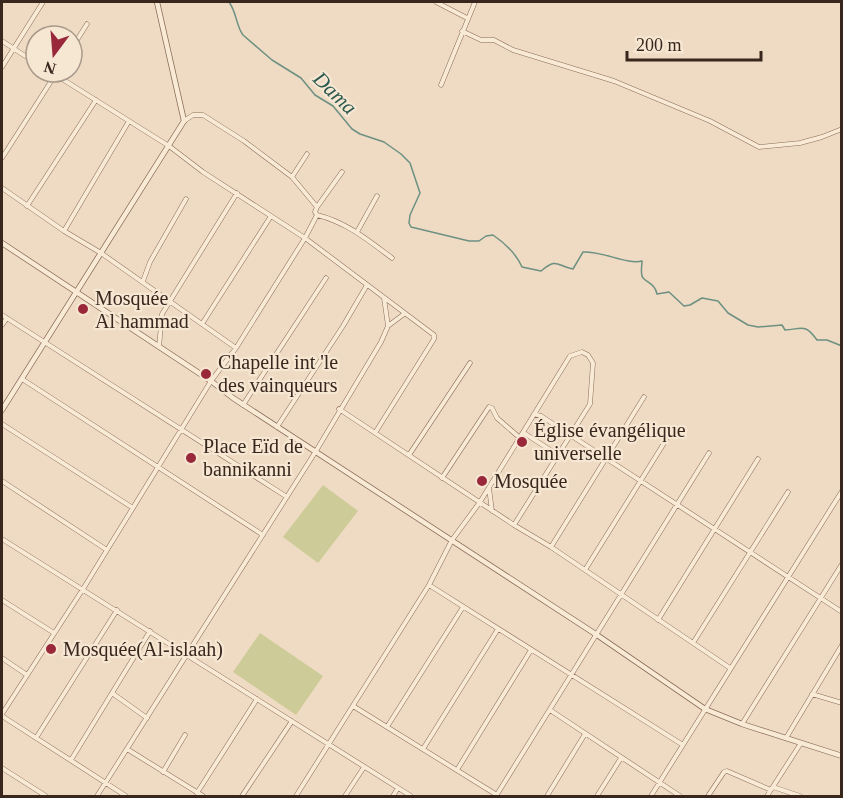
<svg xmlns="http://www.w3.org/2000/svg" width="843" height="798" viewBox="0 0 843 798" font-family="'Times New Roman',serif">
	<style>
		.green { fill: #cdcb97 }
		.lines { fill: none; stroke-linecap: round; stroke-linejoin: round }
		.stream { stroke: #6c9082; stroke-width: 1.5 }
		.minor-casing { stroke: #896c5a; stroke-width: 5 }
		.tertiary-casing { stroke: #896c5a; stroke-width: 6 }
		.minor { stroke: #f9ead6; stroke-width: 4 }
		.tertiary { stroke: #f9ead6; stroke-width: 4.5 }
		.poi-dot { fill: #99293a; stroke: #f6e7d3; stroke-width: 2 }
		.labels { text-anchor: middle; stroke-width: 4.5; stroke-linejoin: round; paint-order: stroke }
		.poi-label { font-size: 20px; fill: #39271e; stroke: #f6e7d3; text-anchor: start }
		.water-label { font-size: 21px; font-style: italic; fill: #2d594f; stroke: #f6e7d3 }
	</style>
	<rect width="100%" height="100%" fill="#efdbc3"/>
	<!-- green -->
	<path class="green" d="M323,485L358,511L318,563L283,537Z
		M260,633L323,676L296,715L233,672Z"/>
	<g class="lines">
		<!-- stream -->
		<path class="stream" d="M229,2C237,13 236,26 243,35L272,60L301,78L315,95L333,106L352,129L360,134L384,142L401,154L410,163L420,193L410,215L409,223L411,227L469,241H479L486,236L493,235C506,244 516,253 522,267L541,271C558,257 556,266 573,269L583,252C603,251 627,265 642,261C642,266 640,274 643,278C649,284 655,284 657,294L669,292L684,306L690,305L702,298L718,301L728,313L748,325L758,327L782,325L785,330C802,329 805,323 817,340H827L842,346"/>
		<!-- minor casing -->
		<g class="minor-casing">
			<path id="minor" d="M436,2L467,18
				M462,31L481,40H494L513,50L614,81L710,121L759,147L800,143L822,137L842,129
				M2,41L36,63
				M72,48L87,24
				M2,67L43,2
				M51,72L169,146L203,172L305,238L434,335V339L375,433
				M441,85L475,2
				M184,121L193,115H203L244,141L292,177L317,207
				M2,158L57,72
				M292,177L307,154
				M2,188L64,231L101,253L236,348
				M27,206L96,100
				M317,215C346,222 368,240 392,258
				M64,231L129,121
				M357,232L377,196
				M143,281L150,262L186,199
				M384,298L388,326
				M2,315L287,497
				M202,324L271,216
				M2,325L7,318
				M159,347L162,314L237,193
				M22,379L263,535
				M243,405L326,278
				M339,409L514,525L551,547L730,668
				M534,414L541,416L842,612
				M2,424L133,508
				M277,427L343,326L367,285
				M524,433L558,455
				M409,455L470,363
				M442,478L489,407L492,408L497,418L520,438
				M2,481L107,550
				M489,488L492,511
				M2,539L411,796
				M551,547L644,397
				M585,570L666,440
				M429,585L683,745
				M2,600L54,633
				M658,620L758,459
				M693,643L788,492
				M2,658L27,675
				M112,693L147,718
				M812,694L842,703
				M353,706L497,795
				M550,710L680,796
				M2,714L83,589L211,381L236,348L305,238L317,215L315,212L317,207L342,172
				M2,716L126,796
				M742,724L842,564
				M387,727L463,607
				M36,738L117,610
				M786,738L842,645
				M127,749L203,796
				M423,749L498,629
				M71,760L150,631
				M2,768L46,796
				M457,770L531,650
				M163,772L185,735
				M773,787L800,796
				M197,793L257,699
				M97,796L316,451L381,342L388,326L404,314
				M242,796L292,721
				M296,796L429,585L452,540L480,502L570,356L582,352L588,355L593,363L590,404L514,525
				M345,796L364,767
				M393,796L398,788
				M496,796L709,453
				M547,796L585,734
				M597,796L621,758
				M651,796L842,491
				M708,796L724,772L727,771L771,790
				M767,796L801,743"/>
		</g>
		<!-- tertiary casing -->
		<g class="tertiary-casing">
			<path id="tertiary" d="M2,243L211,381L233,398L597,635L705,709L742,724L842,756
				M2,410L184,121L157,2"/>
		</g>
		<!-- minor -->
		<use href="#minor" class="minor"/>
		<!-- tertiary -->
		<use href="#tertiary" class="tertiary"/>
	</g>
	<!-- markers -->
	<g class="poi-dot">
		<circle cx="83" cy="309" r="6"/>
		<circle cx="206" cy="374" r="6"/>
		<circle cx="522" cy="442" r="6"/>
		<circle cx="191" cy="458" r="6"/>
		<circle cx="482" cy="481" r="6"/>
		<circle cx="51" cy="649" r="6"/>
	</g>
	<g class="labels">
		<!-- poi labels -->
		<g class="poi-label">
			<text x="95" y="305">Mosquée<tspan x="95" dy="23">Al hammad</tspan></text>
			<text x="218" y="369">Chapelle int 'le<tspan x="218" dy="23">des vainqueurs</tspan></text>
			<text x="534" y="437">Église évangélique<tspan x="534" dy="23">universelle</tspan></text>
			<text x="203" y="453">Place Eïd de<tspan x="203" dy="23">bannikanni</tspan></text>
			<text x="494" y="488">Mosquée</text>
			<text x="63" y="656">Mosquée(Al-islaah)</text>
		</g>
		<!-- water labels -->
		<g class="water-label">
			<text transform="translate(335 93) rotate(44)" y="7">Dama</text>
		</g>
	</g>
	<!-- border -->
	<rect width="843" height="798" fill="none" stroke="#39271e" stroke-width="6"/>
	<!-- north arrow -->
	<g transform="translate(54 54) rotate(196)"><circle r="28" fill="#f6e7d3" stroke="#aa9a8b" stroke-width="1.5"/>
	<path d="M0-4.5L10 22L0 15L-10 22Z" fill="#99293a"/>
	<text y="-9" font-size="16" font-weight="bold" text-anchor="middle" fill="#39271e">N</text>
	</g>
	<!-- scale -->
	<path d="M627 51v9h134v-9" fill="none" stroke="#39271e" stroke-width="3"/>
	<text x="636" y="51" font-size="18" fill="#39271e" stroke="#f6e7d3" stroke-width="4.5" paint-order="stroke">200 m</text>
</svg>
